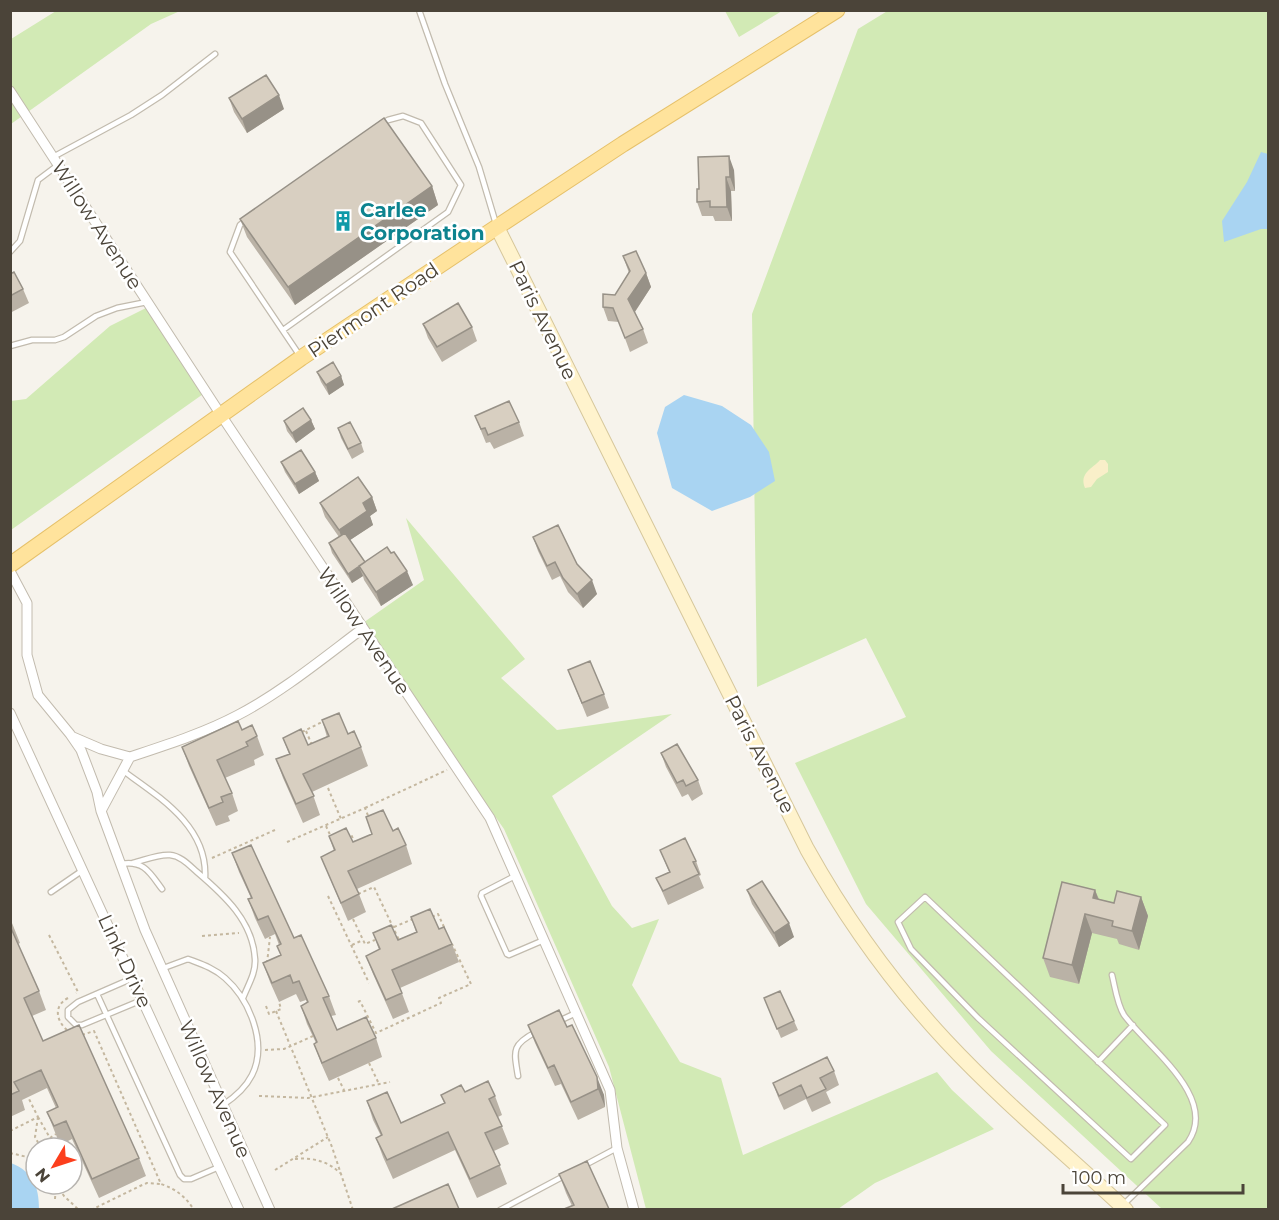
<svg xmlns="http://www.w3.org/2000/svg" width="1279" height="1220" viewBox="0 0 1279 1220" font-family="Montserrat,sans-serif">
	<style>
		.green { fill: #d2eab5 }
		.sand { fill: #f9efc9 }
		.water { fill: #a9d4f2 }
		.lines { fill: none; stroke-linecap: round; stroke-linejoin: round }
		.lane-casing { stroke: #c2bbae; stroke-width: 7 }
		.street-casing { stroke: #c2bbae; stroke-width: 11 }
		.secondary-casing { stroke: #d6c79b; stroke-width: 16 }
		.primary-casing { stroke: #e6c16a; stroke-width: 17 }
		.path { stroke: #c4b79f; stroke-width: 2; stroke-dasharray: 3 3; stroke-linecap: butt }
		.lane { stroke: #fff; stroke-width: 4.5 }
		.street { stroke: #fff; stroke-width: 9 }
		.secondary { stroke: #fff3cd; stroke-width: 14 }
		.primary { stroke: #ffe39c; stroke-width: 15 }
		.wall { fill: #bab2a6 }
		.shaded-wall { fill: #979187 }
		.building { fill: #d8cfc1; stroke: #979187; stroke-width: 1.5 }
		.labels { text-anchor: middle; stroke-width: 5; stroke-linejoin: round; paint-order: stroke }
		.culture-label { font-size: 20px; font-weight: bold; fill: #0d838f; stroke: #fff; text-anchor: start }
		.street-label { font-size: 20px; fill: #4b4439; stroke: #fff }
	</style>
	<rect width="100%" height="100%" fill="#f6f3ec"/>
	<!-- green -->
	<path class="green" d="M889,10L1268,11V1209H1162L991,1051L866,904L795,763L906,717L866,638L757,687L752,314L858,29Z
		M56,11H180L151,24L11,124V39Z
		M725,11H782L739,37Z
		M154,304L206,392L11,530V401L26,399L110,326Z
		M406,518L525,659L501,678L557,730L672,714L552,796L612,906L632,928L659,919L632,985L680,1062L721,1078L743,1155L937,1072L952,1090L994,1129L875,1183L838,1209H646L609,1067L504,829L360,625L424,580Z"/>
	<!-- sand -->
	<path class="sand" d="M1100,460H1105L1108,464V472L1097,479L1091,487L1085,488C1079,473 1092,469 1100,460Z"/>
	<!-- water -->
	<path class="water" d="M1261,152L1268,154V229H1261L1224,242L1222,221L1247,182Z
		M684,395L722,406L751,425L769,452L775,481L750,497L712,511L672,488L657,433L665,407Z
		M11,1163C33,1172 39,1186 39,1209H11Z"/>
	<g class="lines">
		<!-- lane casing -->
		<g class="lane-casing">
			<path id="lane" d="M419,10L445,84L479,167L496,224
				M53,157L131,115L162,95L215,54
				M245,221L240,225L230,252L300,356
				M10,252L20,241L38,180L58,165
				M283,330L448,212L461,185L421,123L403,116L388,120L381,124
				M10,346L32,340H55L64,337L96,316L117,308L147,302
				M122,770C159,797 208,826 205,878
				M133,863C145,860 158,854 170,855C181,856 189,865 197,872C224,895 253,921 255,959C256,973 248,985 243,998
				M121,864C144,860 150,873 162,889
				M515,876L482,893L481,896L507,954L509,955L544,940
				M51,892L83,870
				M925,897L1165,1125L1131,1159L978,1018L911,949L898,922Z
				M161,969L188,959C201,964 214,968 225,978C249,999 268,1043 252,1075C246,1087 235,1097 223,1105
				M1112,975C1115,987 1117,1004 1124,1015C1148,1048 1219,1097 1188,1142L1124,1204
				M133,978L78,1002L68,1010V1017L76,1025H82L142,1000
				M97,994L180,1175L184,1179H191L219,1167
				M559,1021L576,1013
				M1098,1062L1133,1025
				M518,1076C514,1051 511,1045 536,1032
				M585,1165L617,1148
				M500,1210L564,1176"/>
		</g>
		<!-- street casing -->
		<g class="street-casing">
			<path id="street" d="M10,91L221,415L490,818L610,1090L617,1148L634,1210
				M10,571L27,603V655L38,695L70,734L81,750L97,792L101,811L145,930L270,1210
				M10,713L239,1210
				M73,737L101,749L130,757
				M101,811L130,757C166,745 204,733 238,715C282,692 322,659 362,629"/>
		</g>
		<!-- secondary casing -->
		<g class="secondary-casing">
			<path id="secondary" d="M497,227L807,849C846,919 892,983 946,1041C1002,1101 1066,1154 1126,1210"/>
		</g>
		<!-- primary casing -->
		<g class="primary-casing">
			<path id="primary" d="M10,565L301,358L497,227L623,144L837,10"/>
		</g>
		<!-- path -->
		<path class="path" d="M306,731L312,745
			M302,732L324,721
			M328,788L341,819
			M365,808L447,770
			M326,826L331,837
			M347,836L351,834L355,844
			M287,842L365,808L369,818
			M212,858L275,830
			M358,894L374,887L400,942
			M328,896L369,983
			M432,917L438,914L444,927
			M353,919L365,944L375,940
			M394,927L413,919
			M49,935L78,992L76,993
			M202,936L239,933
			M352,945L363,940
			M267,963L270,937
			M68,998C53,1006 56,1021 68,1031
			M358,1002L360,1001L376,1033L441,1003L439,998L471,984L452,944
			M266,1006L269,1014L281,1009L279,1002
			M276,1011L332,1147L353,1210
			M82,1035L94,1031L161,1184C176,1189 186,1197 194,1210
			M265,1050L284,1049L313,1036
			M369,1063L379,1084
			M338,1078L344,1090
			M259,1096L308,1098L390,1082
			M38,1117L35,1137L41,1148
			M38,1117L50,1138L56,1134
			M10,1131L38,1117L28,1097
			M10,1153L36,1159
			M295,1159C311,1157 328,1161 340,1173
			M275,1170L328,1137
			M56,1184L64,1196L79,1210
			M55,1199L56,1184
			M91,1210L140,1186L147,1183L160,1184"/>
		<!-- lane -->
		<use href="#lane" class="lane"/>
		<!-- street -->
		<use href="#street" class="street"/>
		<!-- secondary -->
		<use href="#secondary" class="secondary"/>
		<!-- primary -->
		<use href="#primary" class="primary"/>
	</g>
	<!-- wall -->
	<path class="wall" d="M229,98L284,109L247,133L234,112Z
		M734,170L735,191H731L732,221H715L713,216H702L697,202L699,189Z
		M432,186L438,205L295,305L247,237L240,219Z
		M623,256L646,273L651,287L635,312L643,329L648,343L630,352L619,322L608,321L603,307L615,295L629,273Z
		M10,274L23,289L29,303L10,313Z
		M423,324L472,327L477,341L442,362L428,338Z
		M317,372L341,376L344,385L329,395L321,382Z
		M475,416L519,422L524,436L494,449L490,442L486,443Z
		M311,420L315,429L296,443L287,431L284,421Z
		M338,428L361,443L364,452L352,459L341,438Z
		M281,462L315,472L319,481L299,494L285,472Z
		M372,497L377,511L370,516L373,525L350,540L365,562L413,585L381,606L364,580L363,576L352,583L332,553L329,543L339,537L325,517L320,503Z
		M533,537L577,564L597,594L583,608L568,592L560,576L552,580L538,551Z
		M568,670L604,694L609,708L587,717Z
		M322,720L348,734L361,747L368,766L312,792L320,815L303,823L283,778L276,759L289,754L283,738L308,745L327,737Z
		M242,730L257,736L264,755L254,760L255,765L225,778L232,793L238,811L228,816L230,821L216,826L189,766L182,747Z
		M661,753L698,780L703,794L692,801L688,794L682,797L666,767Z
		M366,817L393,831L406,845L412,864L357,889L366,912L348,921L321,857L334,851L329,836L353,842L372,834Z
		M660,850L696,861L701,875L699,876L704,888L668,905L656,878L669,872Z
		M232,853L294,938L329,996L336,1015L331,1016L337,1030L376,1038L382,1057L329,1081L321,1063L314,1044L316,1043L307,1024L301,1006L307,1003L306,1000L300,1002L296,994L279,1002L270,982L263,963L281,955L277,946L279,945L275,934L265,939L255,918L248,899L251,898L239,872Z
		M747,890L794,937L779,947L752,904Z
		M1095,890L1099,899L1114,903L1141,897L1148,916L1139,950L1119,944L1117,939L1092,933L1079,984L1050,977L1043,958Z
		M411,917L439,929L452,944L459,962L400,988L409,1012L393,1019L373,974L366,956L379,950L373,933L398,940L416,932Z
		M10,918L20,943L18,944L39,991L46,1010L32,1016L43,1041L139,1158L146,1176L99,1198L72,1139L60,1145L47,1112L56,1108L47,1088L22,1100L25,1110L10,1117Z
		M764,998L794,1021L798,1030L781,1038Z
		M528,1025L567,1027L604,1095L605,1107L578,1120L561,1084L555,1086L535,1043Z
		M834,1071L839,1085L826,1092L831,1103L812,1112L806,1099L784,1110L778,1097L773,1083Z
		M465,1092L495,1096L502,1115L498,1117L509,1144L494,1151L507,1184L477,1198L455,1150L393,1179L383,1157L376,1138L381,1136L373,1120L367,1101L401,1123L444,1103L441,1095Z
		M559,1174L609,1209L572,1206L566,1193Z"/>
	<!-- shaded-wall -->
	<path class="shaded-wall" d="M279,95L284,109L247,133L242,119Z
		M729,156L734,170L735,191L730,177Z
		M726,177L731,191L732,221L727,207Z
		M432,186L438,205L295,305L288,287Z
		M646,273L651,287L634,313L628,299Z
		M341,376L344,385L329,395L326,385Z
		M311,420L315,429L296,443L292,433Z
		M315,472L319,481L299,494L295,484Z
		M372,497L377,511L370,516L373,525L344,544L339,530L363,503Z
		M359,567L363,576L352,583L348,574Z
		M407,571L413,585L381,606L376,592Z
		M592,580L597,594L583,608L577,594Z
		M1095,890L1102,909L1093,898Z
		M1141,897L1148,916L1139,950L1132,931Z
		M1085,914L1092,933L1079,984L1072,965Z
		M789,923L794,937L779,947L774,933Z
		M597,1077L604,1095L605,1107L598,1089Z"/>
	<!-- building -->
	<path class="building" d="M266,75L279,95L242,119L229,98Z
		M384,118L432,186L288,287L240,219Z
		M729,156L730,177H726L727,207H710V201L697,202V189H699L698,157Z
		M636,251L646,273L628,299L643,329L625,338L613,308L603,307V294L615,295L630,271L623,256Z
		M14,272L23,289L10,296V274Z
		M458,303L472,327L437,347L423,324Z
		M333,362L341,376L326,385L317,372Z
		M509,401L519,422L488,435L485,428L481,429L475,416Z
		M303,408L311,420L292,433L284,421Z
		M350,422L361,443L348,449L338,428Z
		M301,450L315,472L295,484L281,462Z
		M358,477L372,497L363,503L367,511L339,530L320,503Z
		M558,525L577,564L592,580L577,594L563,578L555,562L547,566L533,537Z
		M345,533L365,562L348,574L329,543Z
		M387,547L391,553L394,552L407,571L376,592L359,566Z
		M590,661L604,694L582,703L568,670Z
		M339,713L348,734L354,731L361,747L303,774L314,796L296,804L276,759L290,754L283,738L301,729L308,745L329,736L322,720Z
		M238,721L242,730L252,725L257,736L246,742L248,746L217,760L232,793L221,797L223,802L209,808L182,747Z
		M677,744L698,780L686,786L683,780L677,783L661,753Z
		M383,810L393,831L398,828L406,845L348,871L359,894L341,903L321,857L335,850L329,836L346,828L353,842L372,834L366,817Z
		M685,838L696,861L693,862L699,874L663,891L656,878L670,872L660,850Z
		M251,845L294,938L301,935L329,996L323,998L337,1030L366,1017L376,1038L322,1063L314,1044L317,1042L301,1006L308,1002L299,981L293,983L290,975L272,983L263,963L281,955L277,946L281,944L268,916L258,920L248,899L252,898L232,853Z
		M762,881L789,923L774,933L747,890Z
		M1062,882L1095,890L1093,898L1114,903L1117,891L1141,897L1132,931L1112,926L1113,921L1085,914L1072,965L1043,958Z
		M430,909L439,929L444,927L452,944L392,970L402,993L386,1000L366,956L380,949L373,933L391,925L398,940L417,932L411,917Z
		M10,926L39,991L24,998L43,1041L79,1025L139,1158L92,1179L66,1121L54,1126L47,1112L58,1107L41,1070L14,1082L19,1091L10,1095Z
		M780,991L794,1021L777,1029L764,998Z
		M559,1010L567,1027L572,1025L597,1077L598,1089L571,1102L554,1065L548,1068L528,1025Z
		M827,1057L834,1071L820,1078L826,1089L807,1098L801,1085L779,1096L773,1083Z
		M488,1081L495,1096L489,1099L502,1126L485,1133L500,1165L470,1179L448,1132L387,1160L376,1138L382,1135L367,1101L387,1092L401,1123L445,1103L441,1095L461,1085L465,1092Z
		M587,1161L609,1209H564L574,1205L559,1174Z
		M448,1184L459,1209H392Z"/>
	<!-- icons -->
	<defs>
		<g id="building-bare" transform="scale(1.62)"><path d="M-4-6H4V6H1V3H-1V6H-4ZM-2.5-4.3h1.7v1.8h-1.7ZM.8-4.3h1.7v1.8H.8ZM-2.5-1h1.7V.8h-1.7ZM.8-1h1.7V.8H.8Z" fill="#0f9aa8" stroke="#fff" stroke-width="2.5" paint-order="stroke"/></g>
	</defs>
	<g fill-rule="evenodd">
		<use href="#building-bare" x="343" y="221"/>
	</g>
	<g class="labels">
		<!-- culture labels -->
		<g class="culture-label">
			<text x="360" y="217">Carlee<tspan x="360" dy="23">Corporation</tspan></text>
		</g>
		<!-- street labels -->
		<g class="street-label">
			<text transform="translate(97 225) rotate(57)" y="7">Willow Avenue</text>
			<text transform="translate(373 310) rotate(-34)" y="7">Piermont Road</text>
			<text transform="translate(543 320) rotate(64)" y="7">Paris Avenue</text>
			<text transform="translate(364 631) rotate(56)" y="7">Willow Avenue</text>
			<text transform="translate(760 754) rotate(63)" y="7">Paris Avenue</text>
			<text transform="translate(125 961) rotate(65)" y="7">Link Drive</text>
			<text transform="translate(215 1089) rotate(66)" y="7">Willow Avenue</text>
		</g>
	</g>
	<!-- border -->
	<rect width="1279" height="1220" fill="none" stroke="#4b4439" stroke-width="24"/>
	<!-- north arrow -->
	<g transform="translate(54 1166) rotate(231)"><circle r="28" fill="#ffffff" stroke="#b7b4b0" stroke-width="1.5"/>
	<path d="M0-4.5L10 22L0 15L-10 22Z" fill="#fc3f1d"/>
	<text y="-9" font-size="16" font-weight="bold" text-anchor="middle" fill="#4b4439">N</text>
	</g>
	<!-- scale -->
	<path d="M1063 1184v9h180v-9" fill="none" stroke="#4b4439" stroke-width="3"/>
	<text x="1072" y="1184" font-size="18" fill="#4b4439" stroke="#ffffff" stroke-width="4.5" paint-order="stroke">100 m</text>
</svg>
